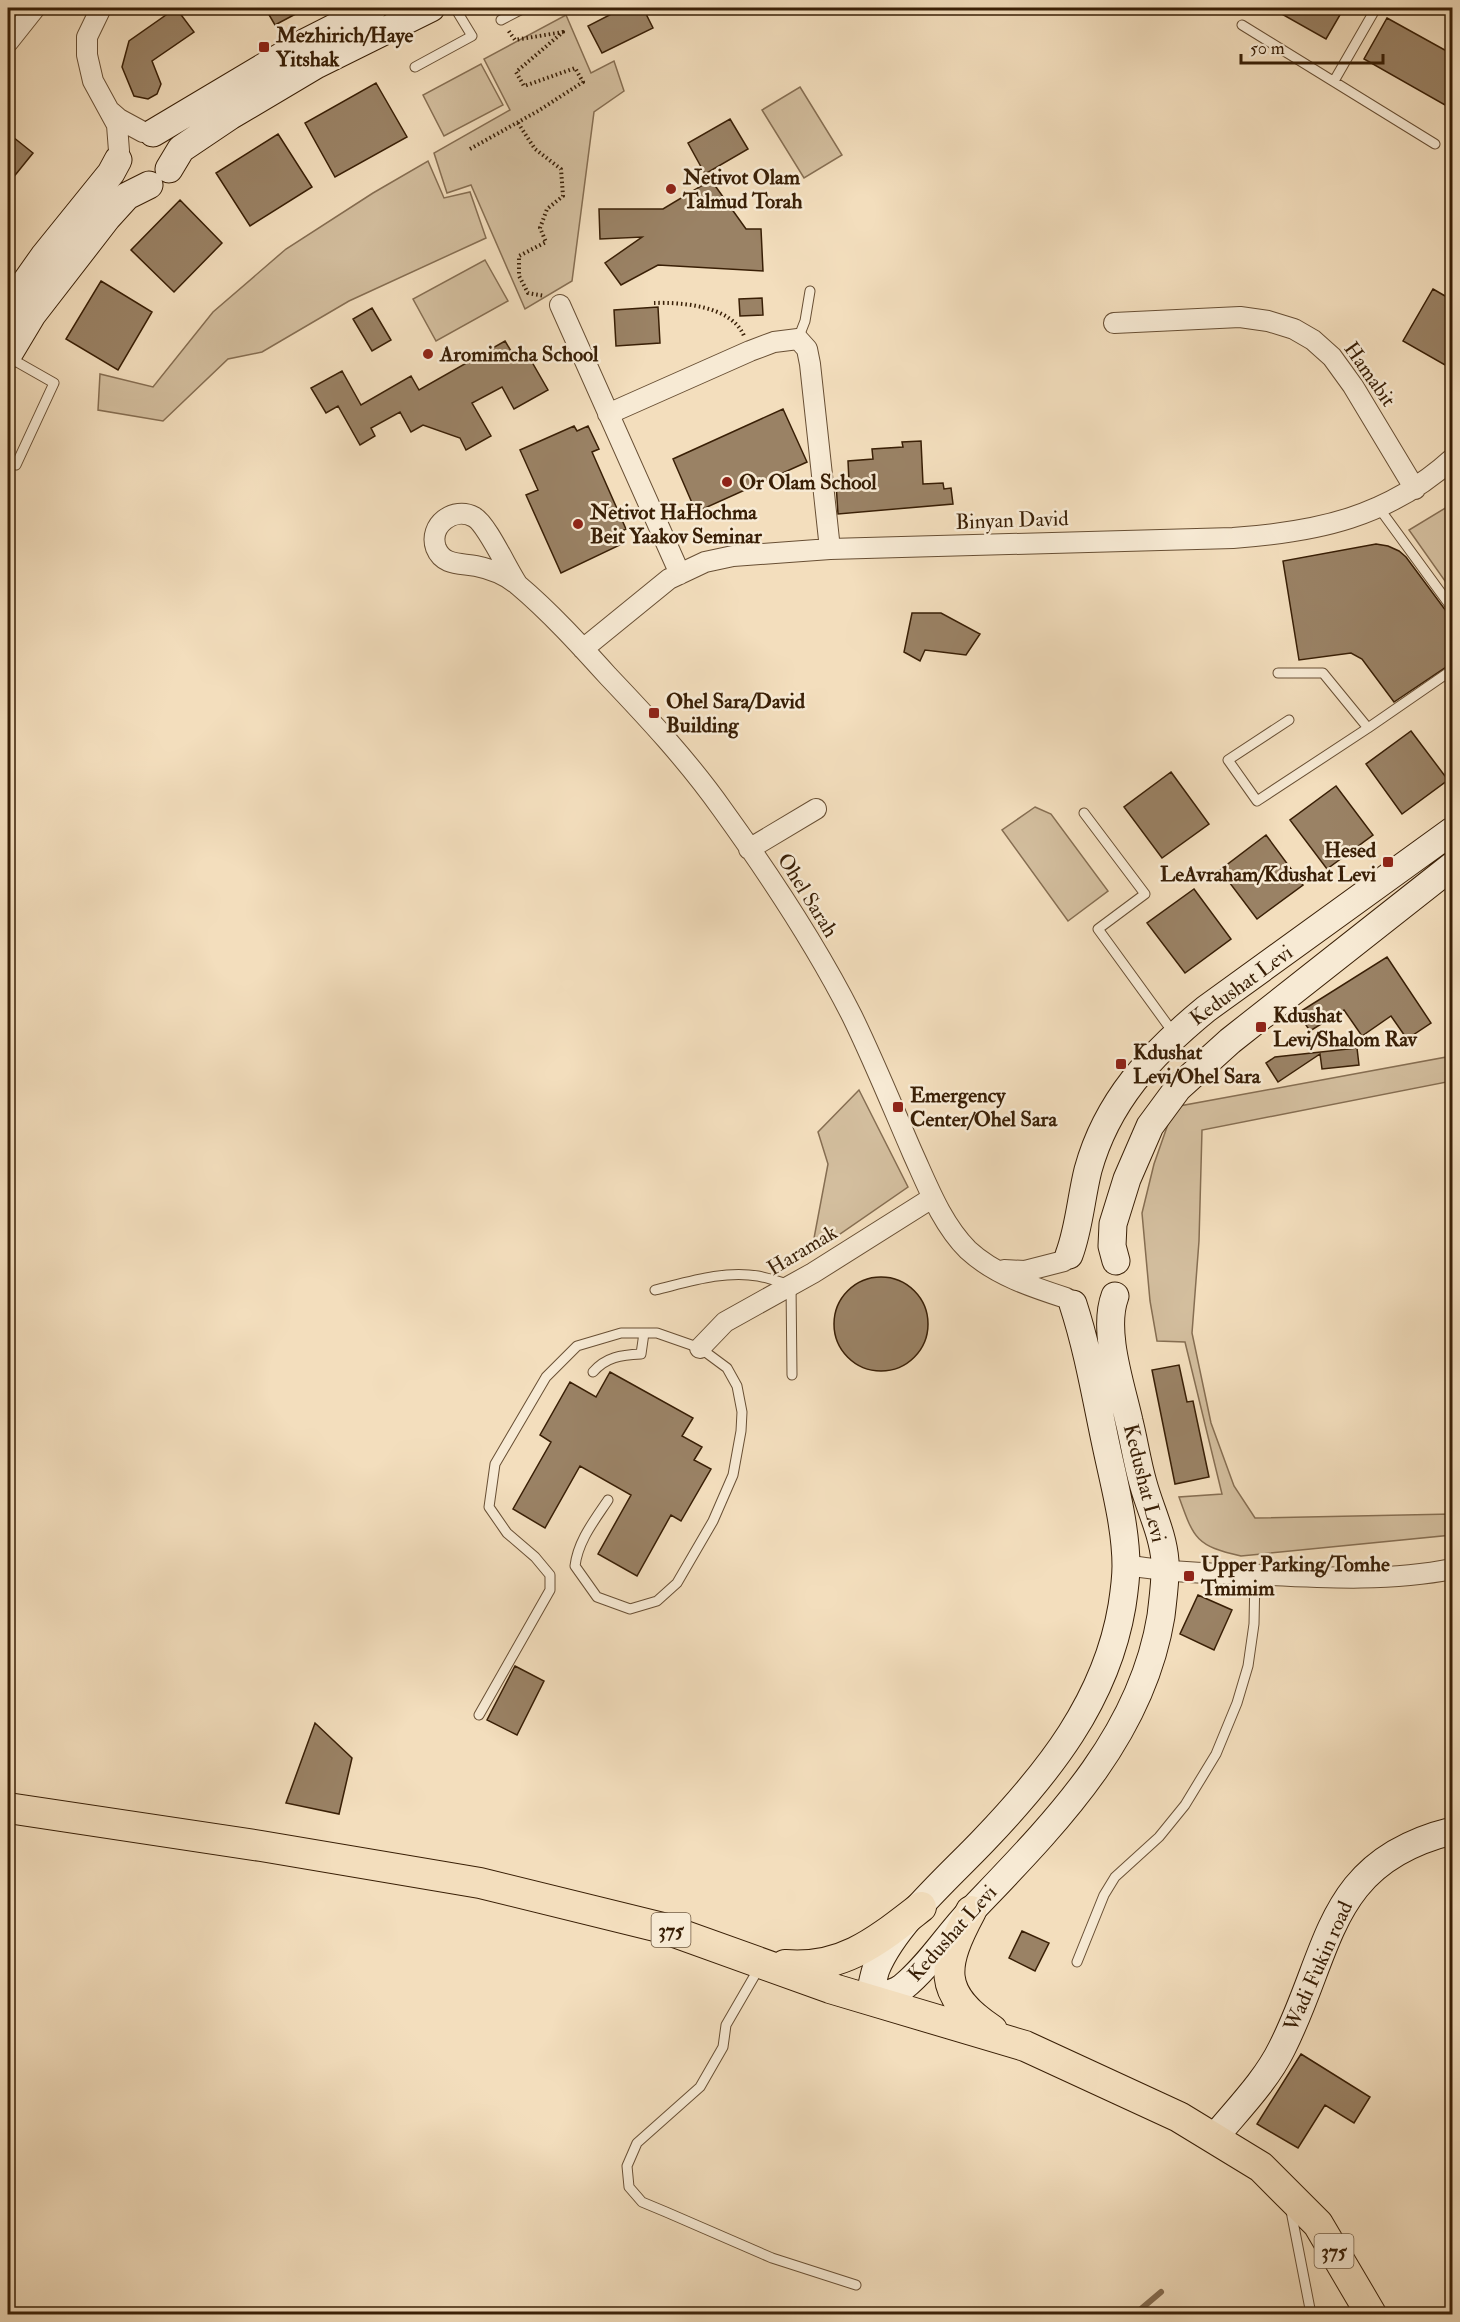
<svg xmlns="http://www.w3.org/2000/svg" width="1460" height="2322" viewBox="0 0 1460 2322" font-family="'IM FELL Double Pica',serif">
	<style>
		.green { fill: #d3be9e; stroke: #866e52; stroke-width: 1.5 }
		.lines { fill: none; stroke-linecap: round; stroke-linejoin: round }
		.stream { stroke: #836b4f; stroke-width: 6 }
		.building { fill: #9a8265; stroke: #391f06; stroke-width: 1.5 }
		.lane-casing { stroke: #684f34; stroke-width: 11 }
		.street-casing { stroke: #684f34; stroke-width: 22 }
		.secondary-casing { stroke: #391f06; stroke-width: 29 }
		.primary-casing { stroke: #391f06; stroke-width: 32 }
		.path { stroke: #391f06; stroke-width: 4; stroke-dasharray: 1.5 3; stroke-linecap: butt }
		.lane { stroke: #f7ead4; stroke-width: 9 }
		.street { stroke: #f7ead4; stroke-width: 20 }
		.secondary { stroke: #f7ead4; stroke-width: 27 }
		.primary { stroke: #f3debd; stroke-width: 30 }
		.poi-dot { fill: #8f2418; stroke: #f7ead4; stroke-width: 2 }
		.labels { text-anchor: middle; stroke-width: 5; stroke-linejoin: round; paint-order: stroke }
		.shield { fill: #f7ead4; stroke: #725c44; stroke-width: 1.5 }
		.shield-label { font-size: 20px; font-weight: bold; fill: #391f06 }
		.poi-label { font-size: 21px; font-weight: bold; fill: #391f06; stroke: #f7ead4; text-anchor: start }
		.street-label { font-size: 21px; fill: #391f06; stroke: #f7ead4 }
	</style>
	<rect width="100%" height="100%" fill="#f3debd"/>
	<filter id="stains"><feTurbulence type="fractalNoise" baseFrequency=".00333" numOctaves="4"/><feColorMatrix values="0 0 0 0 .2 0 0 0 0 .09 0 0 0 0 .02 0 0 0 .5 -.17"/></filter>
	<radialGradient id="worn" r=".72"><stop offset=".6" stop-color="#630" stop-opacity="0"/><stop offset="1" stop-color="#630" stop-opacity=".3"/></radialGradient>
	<!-- green -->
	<path class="green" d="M566,15L591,73L614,61L624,91L594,112L572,281L525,309L471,185L447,193L434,153L510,110L484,59Z
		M481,64L503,105L444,136L423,95Z
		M800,87L842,155L804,178L762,110Z
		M428,161L444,198L470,192L486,238L349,301L262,352L228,359L163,421L98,410L100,374L153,387L213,312L286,249L373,193Z
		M485,260L508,301L436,341L413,299Z
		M1452,504V591L1409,530Z
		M1035,807L1051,814L1108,891L1068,921L1002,830Z
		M1452,1056V1081L1202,1130L1199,1241L1192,1333L1211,1423L1234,1486L1255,1518L1452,1514V1535L1241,1556C1196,1546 1194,1539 1179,1497L1222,1494L1185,1342L1157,1341L1150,1301L1142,1213L1154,1164L1174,1107Z
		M859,1090L908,1187L811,1254L828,1164L818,1132Z"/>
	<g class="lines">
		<!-- stream -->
		<path class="stream" d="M1135,2314L1161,2292"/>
	</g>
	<!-- building -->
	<path class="building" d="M176,8L194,32L152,61L161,84L157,94L148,99L134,96L122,67L129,41Z
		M265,8H307L275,25Z
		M623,8L626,14L643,8L653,28L602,53L588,26Z
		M1271,8H1344L1326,39Z
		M1387,18L1452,54V109L1364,59Z
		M376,83L407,137L335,177L305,123Z
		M730,119L748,149L705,174L688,143Z
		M8,133L33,153L8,184Z
		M278,134L312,187L250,226L216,173Z
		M711,180L746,229H761L763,271L658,265L621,285L605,263L642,237L600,239L599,209H663Z
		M180,200L222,243L174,292L131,250Z
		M101,281L152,312L118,370L66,339Z
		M1433,289L1452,300V369L1403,341Z
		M762,298L763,315L740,316L739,299Z
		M658,307L660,343L616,346L614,310Z
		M372,308L391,340L372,351L353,319Z
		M505,341L514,356L525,350L548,390L514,409L502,387L472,403L491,436L466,450L460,438L423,425L411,432L400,412L371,428L375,436L360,445L338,406L326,413L311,388L342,371L361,405L411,376L419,390Z
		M783,409L807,462L696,512L673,459Z
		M574,426L577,431L588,426L599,449L592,452L626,529L617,533L622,544L561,573L526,495L538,490L520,450Z
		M921,441L923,484L943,483L944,489L951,488L953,504L838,514L836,483L849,481L848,461L873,459L872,449L903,447L902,442Z
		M1376,544L1388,546L1399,551L1406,557L1452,619V663L1394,702L1362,659L1351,653L1299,660L1283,561Z
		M912,613H941L980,634L966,655L925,650L920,661L904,652Z
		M1411,731L1448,780L1402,814L1366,764Z
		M1171,772L1209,824L1162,858L1124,807Z
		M1336,786L1373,835L1327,869L1290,820Z
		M1266,835L1303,885L1257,919L1220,870Z
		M1194,889L1231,939L1185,973L1147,923Z
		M1387,957L1431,1023L1407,1039L1391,1016L1362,1036L1344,1010L1310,1031L1298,1013Z
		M1357,1048L1359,1065L1322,1069L1320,1054L1278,1082L1266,1063L1275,1057Z
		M834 1324a47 47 0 1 1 94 0a47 47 0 1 1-94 0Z
		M1179,1365L1187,1402L1193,1401L1209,1477L1175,1484L1152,1370Z
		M610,1372L693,1418L682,1436L702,1447L694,1460L711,1469L681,1521L671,1515L637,1576L598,1554L631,1495L580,1466L545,1528L513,1509L551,1442L540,1435L570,1382L596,1397Z
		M1198,1595L1232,1610L1214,1650L1180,1634Z
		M515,1666L544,1681L517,1735L487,1720Z
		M315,1723L352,1758L339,1814L286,1803Z
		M1022,1931L1049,1943L1035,1971L1009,1958Z
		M1301,2054L1370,2097L1354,2123L1325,2105L1298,2148L1257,2124Z"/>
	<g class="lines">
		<!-- lane casing -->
		<g class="lane-casing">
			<path id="lane" d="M501,20L524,8
				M1242,25L1435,144
				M415,67L472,36L455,8
				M1334,81L1376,8
				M798,339L805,321L810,291
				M10,358L54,383L16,465
				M1379,508L1452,608
				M1278,673H1323L1368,728L1452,670
				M1289,720L1228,760L1257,801L1368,728
				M1084,813L1145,894L1098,929L1175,1035
				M655,1290C688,1282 724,1270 758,1276C769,1278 780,1282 791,1285L792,1375
				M593,1372C606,1357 621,1355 641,1354L644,1333
				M479,1715L550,1590V1575L535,1557L507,1533L489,1507L495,1464L546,1377L577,1346L621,1333H657L700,1348L727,1368L737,1386L742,1412L741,1431L733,1475L713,1521L677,1583L657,1601L630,1609L597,1597L575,1566C578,1541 594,1521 608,1500
				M1077,1962L1104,1895L1115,1877L1159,1837L1185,1805L1216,1754L1237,1703L1248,1666L1254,1624L1255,1575
				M759,1968L726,2025L723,2047L700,2087L637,2143L627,2166L629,2187L642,2202L666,2212L772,2258L856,2285
				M1291,2211L1311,2314"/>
		</g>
		<!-- street casing -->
		<g class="street-casing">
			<path id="street" d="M101,8L87,37V55L93,81L117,125L119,151
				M8,42L35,8
				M111,112L119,119L143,132
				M560,305L680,574
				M1114,323L1240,317L1268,321L1294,329L1313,340L1332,357L1353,386L1415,489
				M608,414L750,351L774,342L798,339L807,349L810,364L830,549
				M518,585C508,571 487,524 474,517C454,506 428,525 436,548C443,566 461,563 476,566C491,569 506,575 518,585C550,612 580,645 608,676C648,718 688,761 722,809C769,874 815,943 852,1016C874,1061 893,1108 913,1154C928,1187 942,1224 968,1250C995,1275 1032,1287 1066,1298
				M583,649L669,579L705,562L733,556L830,549L1233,538C1317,532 1388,517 1452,459
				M749,849L816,809
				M1004,1270L1025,1271L1064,1261
				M700,1348L725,1322L813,1273L932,1198
				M1126,1565C1174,1573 1221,1574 1269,1575C1329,1578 1393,1581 1452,1569"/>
		</g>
		<!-- secondary casing -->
		<g class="secondary-casing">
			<path id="secondary" d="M153,133L304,43L373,8
				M169,169L181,149L230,116L316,65L431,8
				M8,307L44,256L111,173L118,160
				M8,355L32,315L107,218L127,196L149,185
				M1069,1255C1079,1229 1081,1198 1088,1170C1107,1101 1151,1054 1206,1009L1452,831
				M1116,1261L1112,1246L1113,1224L1127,1179L1150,1126L1178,1088L1230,1041L1452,866
				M869,2000C879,1996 895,1994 903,1987C929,1966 947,1936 970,1912C1052,1826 1141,1739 1161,1616C1163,1598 1166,1579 1165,1561C1163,1534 1150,1509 1143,1483C1137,1462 1134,1441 1129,1421C1121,1385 1102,1331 1115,1296
				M869,2000C871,1990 873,1978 876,1969C895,1923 950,1876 984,1840C1048,1773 1106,1701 1122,1606C1124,1593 1126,1579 1126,1566C1126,1527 1114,1483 1106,1445C1096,1398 1088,1350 1073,1304
				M1214,2138C1237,2110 1266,2081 1282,2048C1332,1949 1326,1862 1452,1831"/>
		</g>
		<!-- primary casing -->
		<g class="primary-casing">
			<path id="primary" d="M8,1808L261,1846L480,1883L663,1928L830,1988L1025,2046L1179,2117L1261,2167L1318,2224L1371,2314
				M971,1911C942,1965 936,1993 992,2030
				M785,1965C843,1970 877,1941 921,1907"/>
		</g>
		<!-- path -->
		<path class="path" d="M518,123L535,149L561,169L563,196L547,209L540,228L546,242L519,256V276L528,293L545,296
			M470,149L538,111L583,82L575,68L524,86L516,72L563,32L515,40L508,30
			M654,303C682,302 732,306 744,336"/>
		<!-- lane -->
		<use href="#lane" class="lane"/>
		<!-- street -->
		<use href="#street" class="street"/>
		<!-- secondary -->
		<use href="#secondary" class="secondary"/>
		<!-- primary -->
		<use href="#primary" class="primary"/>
	</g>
	<!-- markers -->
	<g class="poi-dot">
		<rect x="258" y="41" width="12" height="12" rx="3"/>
		<circle cx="671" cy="189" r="6"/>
		<circle cx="428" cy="354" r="6"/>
		<circle cx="727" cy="482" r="6"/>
		<circle cx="578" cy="524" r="6"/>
		<rect x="648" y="707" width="12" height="12" rx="3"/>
		<rect x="1382" y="856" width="12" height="12" rx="3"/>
		<rect x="1255" y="1021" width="12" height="12" rx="3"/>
		<rect x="1115" y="1058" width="12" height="12" rx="3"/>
		<rect x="892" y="1101" width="12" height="12" rx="3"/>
		<rect x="1183" y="1570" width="12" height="12" rx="3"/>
	</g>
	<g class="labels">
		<!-- shield labels -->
		<g class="shield">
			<rect x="651.5" y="1913" width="39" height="34" rx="4.5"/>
			<rect x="1314.5" y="2234" width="39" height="34" rx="4.5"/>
		</g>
		<g class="shield-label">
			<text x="671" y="1937">375</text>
			<text x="1334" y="2258">375</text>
		</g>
		<!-- poi labels -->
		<g class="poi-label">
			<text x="276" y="42">Mezhirich/Haye<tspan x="276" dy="24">Yitshak</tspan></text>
			<text x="683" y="184">Netivot Olam<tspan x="683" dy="24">Talmud Torah</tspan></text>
			<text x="440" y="361">Aromimcha School</text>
			<text x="739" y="489">Or Olam School</text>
			<text x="590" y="519">Netivot HaHochma<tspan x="590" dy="24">Beit Yaakov Seminar</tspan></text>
			<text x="666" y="708">Ohel Sara/David<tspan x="666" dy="24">Building</tspan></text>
			<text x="1376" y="857" text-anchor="end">Hesed<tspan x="1376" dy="24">LeAvraham/Kdushat Levi</tspan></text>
			<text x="1273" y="1022">Kdushat<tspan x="1273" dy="24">Levi/Shalom Rav</tspan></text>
			<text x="1133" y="1059">Kdushat<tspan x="1133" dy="24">Levi/Ohel Sara</tspan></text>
			<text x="910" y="1102">Emergency<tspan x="910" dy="24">Center/Ohel Sara</tspan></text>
			<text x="1201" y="1571">Upper Parking/Tomhe<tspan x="1201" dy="24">Tmimim</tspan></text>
		</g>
		<!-- street labels -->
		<g class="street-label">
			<text transform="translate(1370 374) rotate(55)" y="7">Hamabit</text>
			<text transform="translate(1012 520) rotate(-2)" y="7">Binyan David</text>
			<text transform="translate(808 895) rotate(58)" y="7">Ohel Sarah</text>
			<text transform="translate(1241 985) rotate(-36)" y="7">Kedushat Levi</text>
			<text transform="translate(802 1250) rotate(-31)" y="7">Haramak</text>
			<text transform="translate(1145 1483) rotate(76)" y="7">Kedushat Levi</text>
			<text transform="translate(952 1933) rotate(-48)" y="7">Kedushat Levi</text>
			<text transform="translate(1318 1966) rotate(-66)" y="7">Wadi Fukin road</text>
		</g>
	</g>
	<!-- margin -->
	<rect width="1460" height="2322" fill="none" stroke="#f3debd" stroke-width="30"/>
	<rect x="9" y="9" width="1442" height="2304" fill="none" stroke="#391f06" stroke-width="3"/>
	<rect x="15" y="15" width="1430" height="2292" fill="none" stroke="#391f06" stroke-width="1.5"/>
	<!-- scale -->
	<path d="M1241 54v9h142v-9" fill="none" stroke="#391f06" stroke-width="3"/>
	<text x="1250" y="54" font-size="18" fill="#391f06" stroke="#f7ead4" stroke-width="4.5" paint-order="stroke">50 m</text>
	<rect width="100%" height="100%" filter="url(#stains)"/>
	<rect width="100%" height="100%" fill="url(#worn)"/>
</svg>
